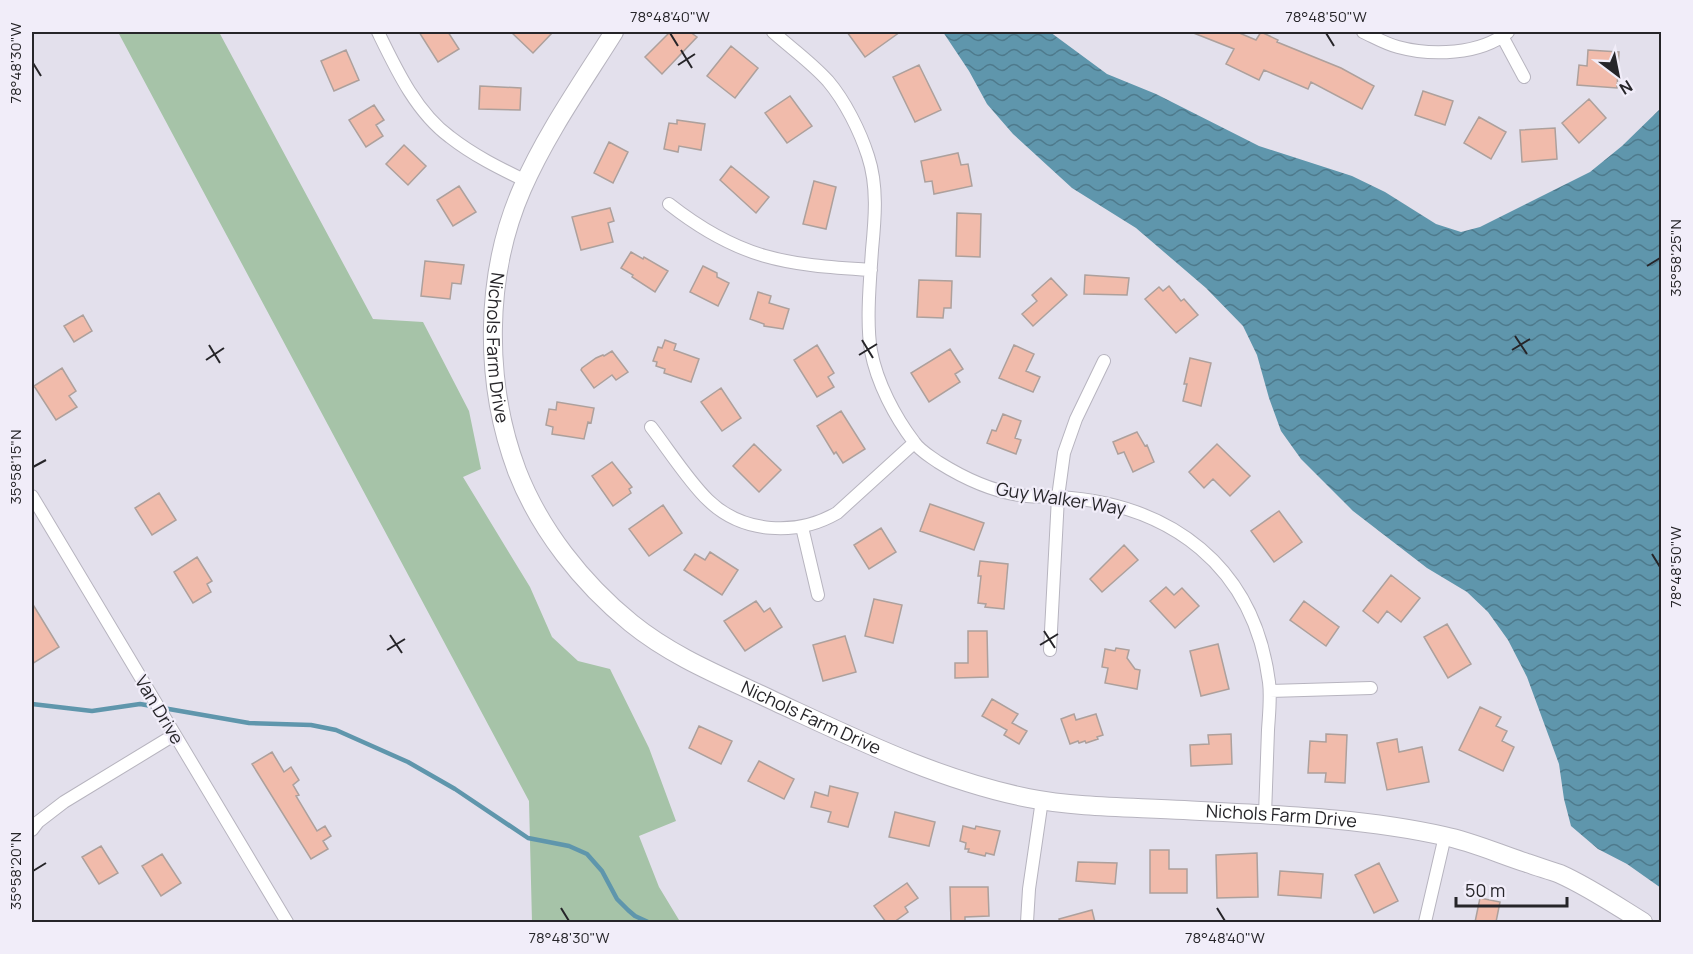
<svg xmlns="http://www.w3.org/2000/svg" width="1693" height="954" viewBox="0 0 1693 954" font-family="Manrope,sans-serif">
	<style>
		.green { fill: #a6c3a8 }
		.water { fill: url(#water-waves) }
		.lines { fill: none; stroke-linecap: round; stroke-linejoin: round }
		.stream { stroke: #5f96ac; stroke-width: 4.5 }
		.building { fill: #f1bbab; stroke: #ada09c; stroke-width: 1.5 }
		.street-casing { stroke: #b7b4bf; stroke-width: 14 }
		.secondary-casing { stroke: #b7b4bf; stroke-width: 20 }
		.street { stroke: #fff; stroke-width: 12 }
		.secondary { stroke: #fff; stroke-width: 18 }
		.ticks { fill: none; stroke: #262529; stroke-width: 2 }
		.labels { text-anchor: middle; stroke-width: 4.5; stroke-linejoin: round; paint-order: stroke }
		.street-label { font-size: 18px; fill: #262529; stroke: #f1edf9 }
		.neatline { fill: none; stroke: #262529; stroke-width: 2 }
		.ticks-label { font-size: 15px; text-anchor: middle; fill: #262529 }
	</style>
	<defs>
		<pattern id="water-waves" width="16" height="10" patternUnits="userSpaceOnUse" patternTransform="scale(1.5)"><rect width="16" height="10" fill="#5f96ac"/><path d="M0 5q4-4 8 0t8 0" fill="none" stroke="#4e7a8c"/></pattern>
	</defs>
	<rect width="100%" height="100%" fill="#e3e0ec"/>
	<!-- green -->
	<path class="green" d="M118,32H219L373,319L423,322L469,411L481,469L463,477L530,587L552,637L578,661L610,669L649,748L676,821L639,836L659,887L679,920L684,922H532L529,801Z"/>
	<!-- water -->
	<path class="water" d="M943,32H1050L1107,74L1156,94L1259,146L1352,176L1385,192L1436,224L1461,232L1480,227L1590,172L1622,146L1661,108V888L1627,864L1598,849L1571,826L1564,799L1559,764L1527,677L1508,640L1488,612L1467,592L1427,568L1353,511L1301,459L1281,431L1269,398L1257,355L1243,326L1206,288L1136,228L1072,188L1013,134L987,104L969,71Z"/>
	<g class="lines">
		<!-- stream -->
		<path class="stream" d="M32,704L92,711L140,704L249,723L311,725L336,730L408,762L455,789L528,838L569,846L587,854L602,871L617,899L628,910L635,916L648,922"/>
	</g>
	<!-- building -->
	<path class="building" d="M419,32H448L459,49L438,62Z
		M511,32H553L533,53Z
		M670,32H690L697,37L662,74L645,57Z
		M847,32H900L865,57Z
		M1191,32H1237L1256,40L1261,32L1278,40L1277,42L1341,68L1374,86L1362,109L1311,82L1308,89L1264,70L1259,80L1226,64L1234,49Z
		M731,46L758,68L735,98L707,76Z
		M346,50L359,80L334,91L321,61Z
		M1588,50L1619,52L1617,88L1577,85L1579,65L1587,66Z
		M919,65L941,110L915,122L893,77Z
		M480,86L521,88L520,110L479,109Z
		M1423,91L1453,101L1445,125L1415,115Z
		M790,96L812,126L787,143L765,113Z
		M1589,99L1606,118L1579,143L1562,123Z
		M374,105L384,120L376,125L383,136L366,147L349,120Z
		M1479,117L1506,132L1491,159L1464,143Z
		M677,120L705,124L701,150L679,146L678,152L664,149L669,123L677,124Z
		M1555,128L1557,159L1522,162L1520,130Z
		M609,142L628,152L613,183L594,173Z
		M404,145L426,166L408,185L386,164Z
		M958,153L961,165L968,164L972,186L934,194L932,181L925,182L921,161Z
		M731,166L769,197L756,213L720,180Z
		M814,181L836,187L826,229L803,224Z
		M459,186L476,212L453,226L437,200Z
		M610,208L614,221L608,223L613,242L581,250L572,217Z
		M957,213L981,214L980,257L956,256Z
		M631,252L643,259L644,257L668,271L655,292L632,277L633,275L621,268Z
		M425,261L464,265L461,284L452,283L450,299L421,296Z
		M703,266L717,273V277L729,283L718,306L690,292Z
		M1085,275L1129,278L1127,295L1084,294Z
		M1051,278L1067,295L1033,326L1022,314L1037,301L1032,295Z
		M919,280L952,281L951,308H944L943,318L917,317Z
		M1169,286L1181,301L1184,299L1198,315L1176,333L1145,299L1159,287L1163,291Z
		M758,292L771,296L769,303L789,309L783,329L764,326V324L750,319Z
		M83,315L92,331L74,342L64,326Z
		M665,340L676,344L674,350L699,359L691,382L664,373L665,369L656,366L657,362L653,361L658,347L662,348Z
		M817,345L834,373L828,377L834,387L817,397L794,360Z
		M1014,345L1034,354L1026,371L1040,377L1033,392L999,378Z
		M950,349L963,369L955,374L960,382L929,402L911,373Z
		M612,351L628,372L616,380L612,375L594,388L581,370L582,368L596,358L603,355L604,356Z
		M1190,358L1211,363L1201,406L1183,401L1187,384H1184Z
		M62,368L76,391L69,396L77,407L56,420L34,386Z
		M721,388L741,418L722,431L701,402Z
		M557,402L594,408L591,423L588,422L584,439L552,434L553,427L546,425L549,409L556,410Z
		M841,411L865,449L843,463L836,452L834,454L817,426Z
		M1003,414L1021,421L1015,438L1021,440L1016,454L987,443L992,430L996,431Z
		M1137,432L1145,446L1147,445L1154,462L1133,472L1124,452L1118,454L1113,442Z
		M754,444L781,470L759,492L733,466Z
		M1217,444L1250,476L1230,496L1213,479L1204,488L1189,472Z
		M612,462L632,487L629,489L631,493L613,506L592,476Z
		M159,493L176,520L152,535L135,508Z
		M930,504L984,523L974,550L920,531Z
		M663,505L682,533L649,556L629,529Z
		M1279,511L1302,542L1274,562L1251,531Z
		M881,528L896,552L869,569L854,545Z
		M1124,545L1138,560L1102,592L1090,579Z
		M710,552L738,570L722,595L684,570L695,554L705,560Z
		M197,557L212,581L207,584L211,592L193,603L174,572Z
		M980,561L1008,564L1004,609L985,607L986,604L978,603L981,576H978Z
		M1391,575L1420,598L1401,622L1387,611L1378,623L1363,611Z
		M1166,587L1174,595L1182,588L1199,606L1175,628L1150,601Z
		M874,599L902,605L893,643L865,636Z
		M756,601L764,612L770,608L782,627L745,651L724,621Z
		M1304,601L1339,627L1326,646L1290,620Z
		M32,603L59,647L32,664Z
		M1447,624L1471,664L1448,678L1424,637Z
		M968,631H987L988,677L955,678V663H968Z
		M845,636L856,672L823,681L813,645Z
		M1218,644L1229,689L1201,696L1190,651Z
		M1116,648L1129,650L1127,658L1135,669L1140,670L1137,689L1105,683L1108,668L1102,667L1105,649L1115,651Z
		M992,699L1018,714L1012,723L1027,731L1019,744L1004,735L1007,730L982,716Z
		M1480,707L1501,717L1496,726L1507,731L1502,741L1514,747L1503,771L1459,750Z
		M1074,714L1076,720L1096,714L1103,735L1097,737L1098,739L1086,743L1085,741L1079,743L1078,741L1070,744L1061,719Z
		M699,726L732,741L721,764L689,748Z
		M1231,734L1232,764L1191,766L1190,745L1209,744L1208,735Z
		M1326,734L1347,735L1345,783L1325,782L1326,773H1308L1310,741L1326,742Z
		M1397,739L1399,752L1422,747L1429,782L1387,790L1377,743Z
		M272,752L284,772L291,767L299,780L293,785L299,795L296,796L317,831L325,826L331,836L323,841L328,849L311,859L252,764Z
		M759,761L794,779L784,799L748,781Z
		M830,786L858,793L848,827L828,822L831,812L811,807L815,792L828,796Z
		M895,812L935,822L929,846L889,837Z
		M963,826L975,829L976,826L1000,831L994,855L986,853L985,856L968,852L969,849H965L966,843L960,841Z
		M101,846L118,873L99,884L82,857Z
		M1150,850H1169V869H1187V893H1150Z
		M1257,853L1258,897L1217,898L1216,855Z
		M162,854L181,883L161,896L142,866Z
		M1078,862L1117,863L1115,884L1076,881Z
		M1379,863L1398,901L1374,913L1355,875Z
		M1280,871L1323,874L1321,898L1278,895Z
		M907,883L918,898L905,907L908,912L894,922H886L874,906Z
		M950,887H988L989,916L965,917V921L951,922Z
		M1480,898L1500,902L1496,922H1475Z
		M1092,910L1095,922H1060L1059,919Z"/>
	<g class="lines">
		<!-- street casing -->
		<g class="street-casing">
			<path id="street" d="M378,32C396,69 416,112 450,137C473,155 499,168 526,181
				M773,32C791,48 812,63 828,81C845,101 860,131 868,156C878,186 875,219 872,250C870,280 866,322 871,351C877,383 895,417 914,442C920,451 930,456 938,462C965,479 995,493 1027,496C1037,497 1048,496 1059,497C1171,504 1254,566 1269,682C1271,697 1269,714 1268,730C1267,758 1266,786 1265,815
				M1363,32C1374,37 1386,44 1398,47C1431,56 1480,55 1508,32
				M1502,36L1524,77
				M669,204C739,259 785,265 871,270
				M651,427C668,449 689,482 708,500C743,534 797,536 837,513L914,443
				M32,496L287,922
				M802,527L818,595
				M1050,650L1058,497L1064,453L1076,419L1104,361
				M1270,691L1371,688
				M32,830L38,822L64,802L174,735
				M1027,922L1029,889L1042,800
				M1425,922L1445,836"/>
		</g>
		<!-- secondary casing -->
		<g class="secondary-casing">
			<g id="secondary">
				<path id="s1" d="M614,32C582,83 546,134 522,189C484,276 484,383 517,471C540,530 582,583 631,623C674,658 726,678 776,702C858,740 939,780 1028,798C1079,808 1132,807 1184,810C1271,815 1359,817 1444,836C1473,842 1499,854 1527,863C1538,867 1549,870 1560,874C1589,887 1617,906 1643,922"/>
			</g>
		</g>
		<!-- street -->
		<use href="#street" class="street"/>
		<!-- secondary -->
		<use href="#secondary" class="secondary"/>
	</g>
	<!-- ticks -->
	<path class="ticks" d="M670,33L678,46M1326,33L1334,46M681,50L692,68M33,63L41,76M678,65L695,54M1647,266L1660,258M1515,336L1527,354M862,340L873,358M209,345L220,363M1512,350L1530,339M859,355L877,344M206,360L224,348M33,467L46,460M1652,554L1660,567M1044,631L1055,648M390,635L402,653M1040,645L1058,634M387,650L405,639M33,871L46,863M561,908L569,921M1217,908L1225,921"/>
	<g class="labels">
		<!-- street labels -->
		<g class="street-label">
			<text dy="6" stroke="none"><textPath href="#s1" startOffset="345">Nichols Farm Drive</textPath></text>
			<text transform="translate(1061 499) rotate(9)" y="6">Guy Walker Way</text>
			<text transform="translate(159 710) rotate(59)" y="6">Van Drive</text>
			<text dy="6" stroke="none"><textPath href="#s1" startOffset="867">Nichols Farm Drive</textPath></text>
			<text dy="6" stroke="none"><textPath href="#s1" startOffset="1353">Nichols Farm Drive</textPath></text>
		</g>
	</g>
	<!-- border -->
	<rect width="1693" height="954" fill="none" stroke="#f1edf9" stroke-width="66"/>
	<!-- north arrow -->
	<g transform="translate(1618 75) rotate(148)" stroke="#f1edf9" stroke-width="4.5" paint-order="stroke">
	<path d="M0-4.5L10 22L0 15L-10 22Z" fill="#262529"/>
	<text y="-9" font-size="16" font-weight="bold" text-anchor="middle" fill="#262529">N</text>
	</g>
	<!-- scale -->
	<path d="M1456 897v9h111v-9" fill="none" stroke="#262529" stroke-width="3"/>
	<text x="1465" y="897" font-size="18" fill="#262529" stroke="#f1edf9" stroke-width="4.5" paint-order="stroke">50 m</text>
	<rect x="33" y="33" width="1627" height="888" class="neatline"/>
	<g class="ticks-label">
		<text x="670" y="22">78°48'40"W</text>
		<text x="1326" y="22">78°48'50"W</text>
		<text transform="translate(16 63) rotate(-90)" y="5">78°48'30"W</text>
		<text transform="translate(1676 258) rotate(-90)" y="5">35°58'25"N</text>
		<text transform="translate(16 467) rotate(-90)" y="5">35°58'15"N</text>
		<text transform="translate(1676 567) rotate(-90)" y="5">78°48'50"W</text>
		<text transform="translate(16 871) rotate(-90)" y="5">35°58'20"N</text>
		<text x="569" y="943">78°48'30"W</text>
		<text x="1225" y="943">78°48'40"W</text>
	</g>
</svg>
